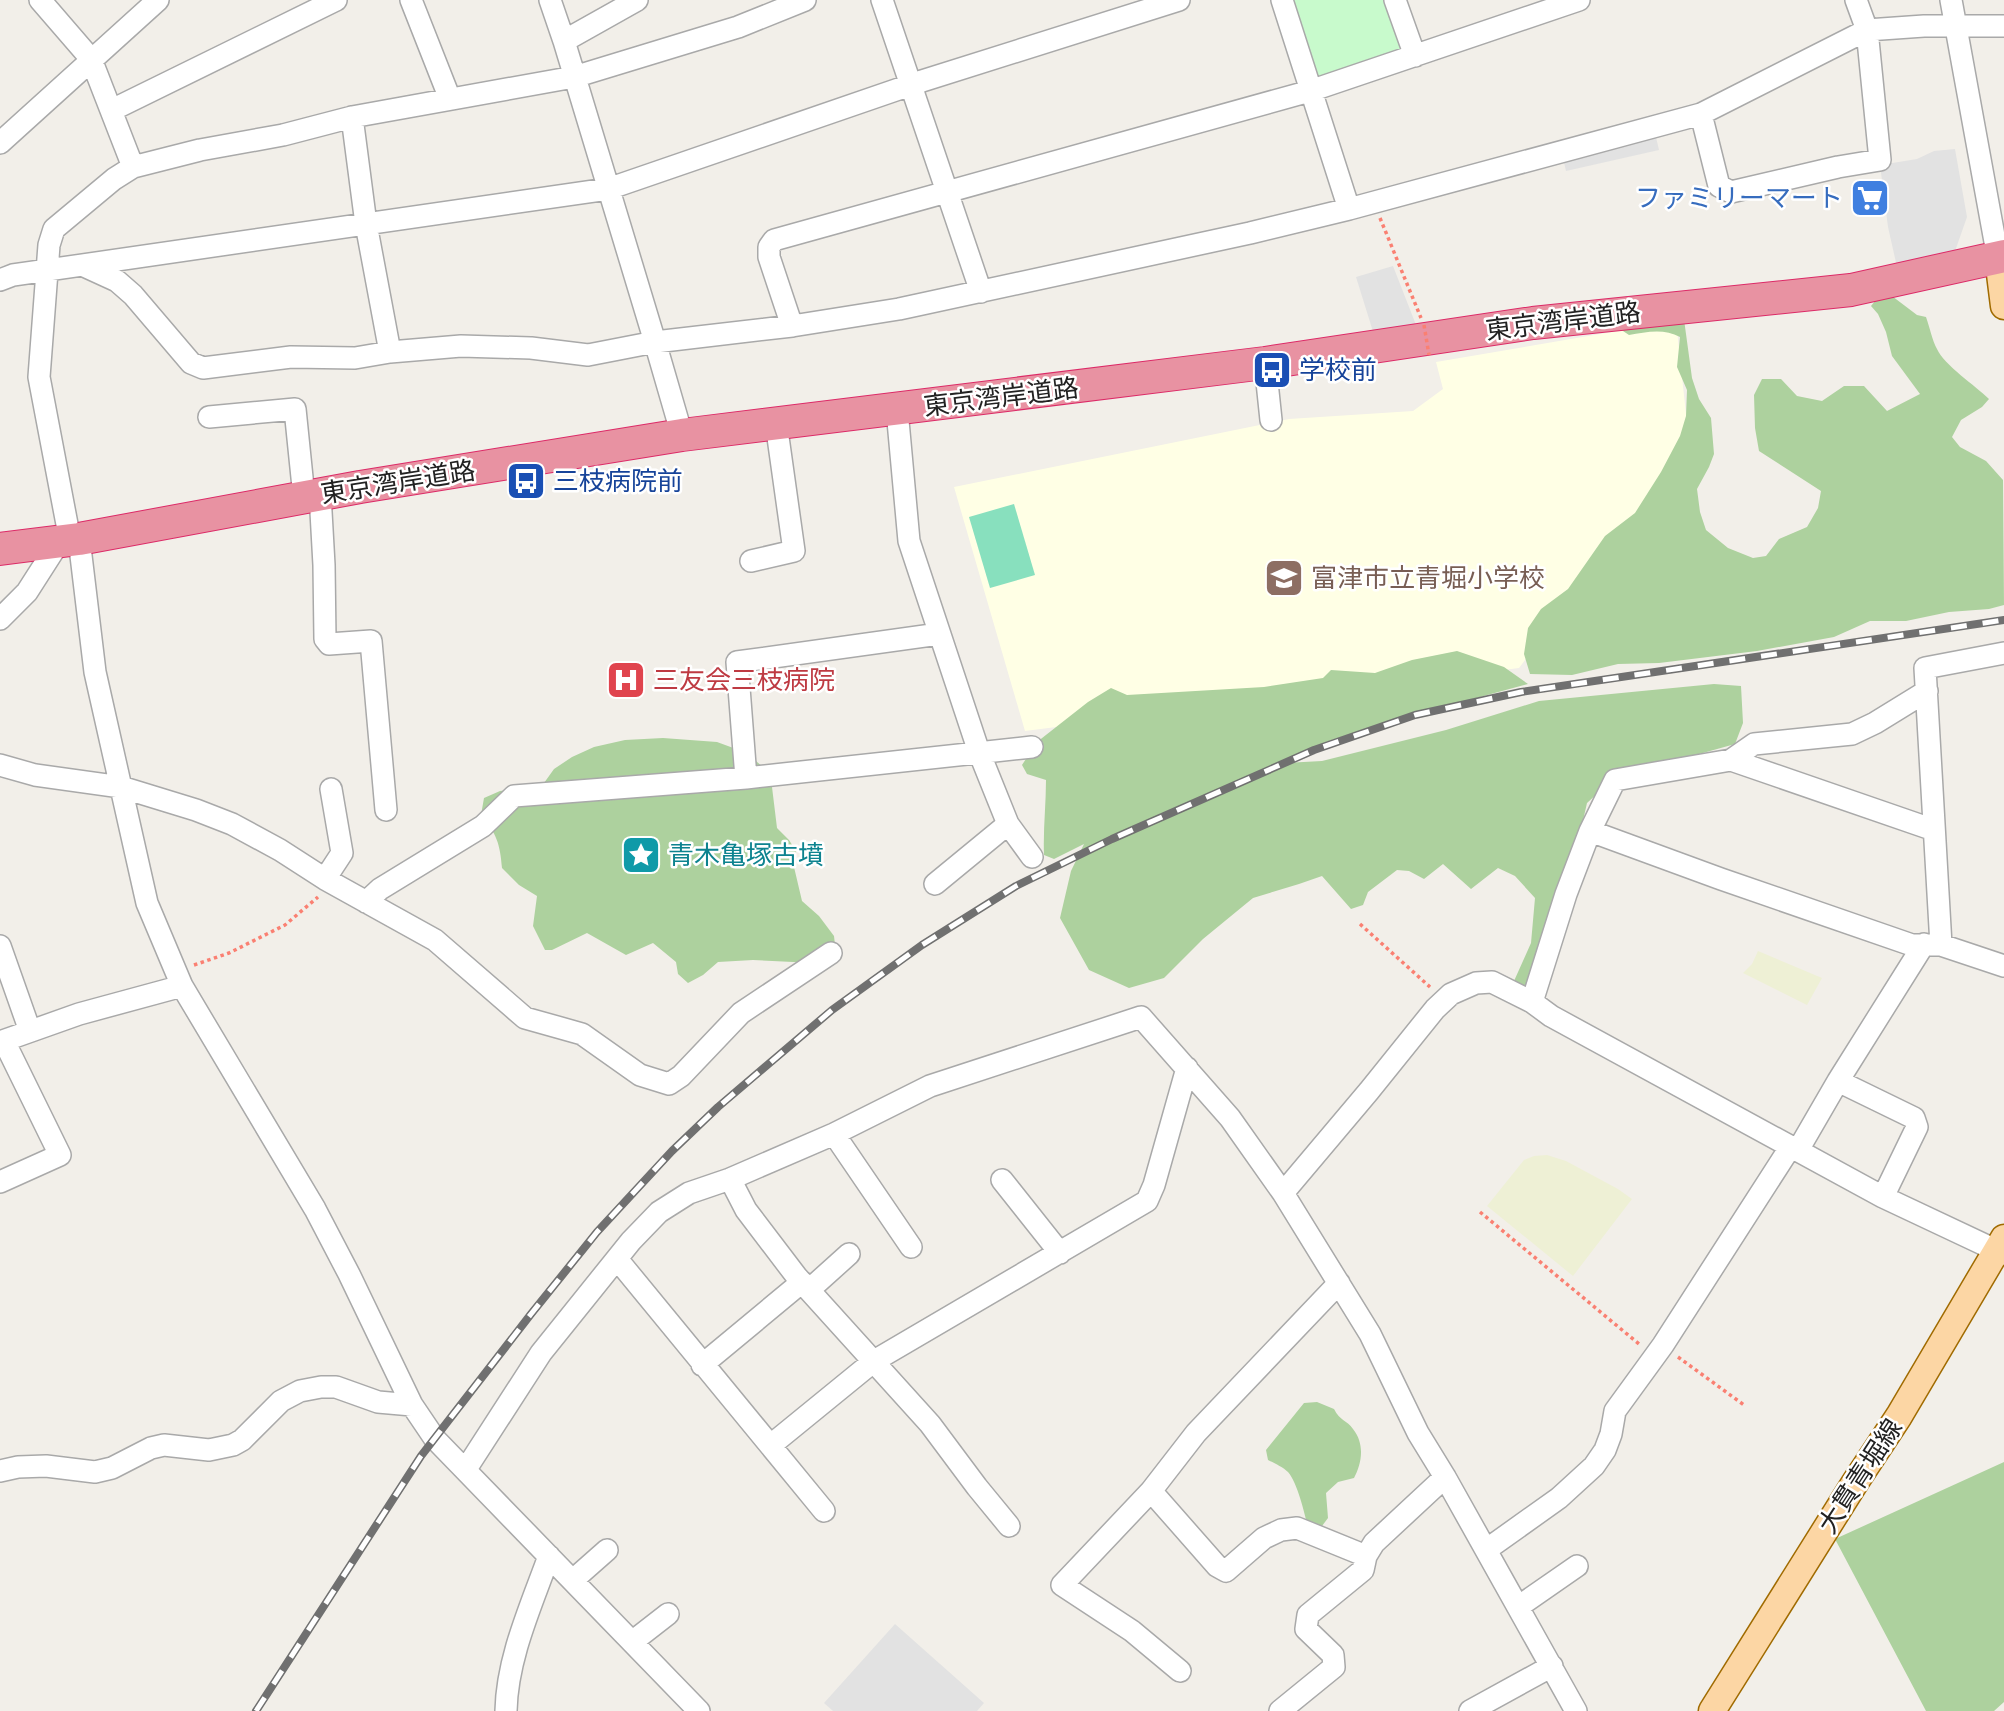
<svg xmlns="http://www.w3.org/2000/svg" width="2004" height="1711" viewBox="0 0 2004 1711" font-family="'Exo 2','Noto Sans JP',sans-serif">
	<style>
		.education { fill: #ffffe5 }
		.farmland { fill: #eef0d5 }
		.forest { fill: #add19e }
		.park { fill: #c8facc }
		.pitch { fill: #88e0be }
		.parking { fill: #e2e2e2 }
		.lines { fill: none; stroke-linecap: round; stroke-linejoin: round }
		.minor-casing { stroke: #a9a9a9; stroke-width: 24 }
		.major-casing { stroke: #a06b00; stroke-width: 29 }
		.highway-casing { stroke: #dc2a67; stroke-width: 34 }
		.path { stroke: #fa8072; stroke-width: 3.5; stroke-dasharray: 3.5 3.5; stroke-linecap: butt }
		.minor { stroke: #fff; stroke-width: 21 }
		.major { stroke: #fcd6a4; stroke-width: 26 }
		.highway { stroke: #e892a2; stroke-width: 32 }
		.rail-casing { stroke: #707070; stroke-width: 8 }
		.rail { stroke: #fff; stroke-width: 5; stroke-dasharray: 16; stroke-linecap: butt }
		.path-bridge { stroke: #fa8072; stroke-width: 3.5; stroke-dasharray: 3.5 3.5; stroke-linecap: butt }
		.labels { text-anchor: middle; stroke-width: 5; stroke-linejoin: round; paint-order: stroke }
		.shop-label { font-size: 26px; fill: #366cbe; stroke: #fff; text-anchor: end }
		.street-label { font-size: 26px; fill: #222; stroke: #fff }
		.transit-label { font-size: 26px; fill: #164399; stroke: #fff; text-anchor: start }
		.education-label { font-size: 26px; fill: #785e54; stroke: #fff; text-anchor: start }
		.health-label { font-size: 26px; fill: #be3a42; stroke: #fff; text-anchor: start }
		.culture-label { font-size: 26px; fill: #0d838f; stroke: #fff; text-anchor: start }
	</style>
	<rect width="100%" height="100%" fill="#f2efe9"/>
	<!-- education -->
	<path class="education" d="M1676,321L1689,442L1519,668L1025,731L954,487L1289,419L1413,411L1443,389L1436,362Z"/>
	<!-- farmland -->
	<path class="farmland" d="M1758,951L1822,978L1807,1005L1743,973L1752,964Z
		M1547,1155L1566,1161L1618,1189L1632,1199L1573,1276L1487,1206L1524,1160L1534,1156Z"/>
	<!-- forest -->
	<path class="forest" d="M1884,290L1917,315L1926,317C1930,328 1932,340 1937,349C1944,365 1976,386 1989,399L1982,407L1961,420L1952,437L1960,447L1986,461L2003,480L2004,605L1989,609L1949,612L1906,621H1870L1834,637L1757,651L1659,663L1618,664L1572,675L1530,674L1524,654L1528,628L1541,609L1568,589L1605,536L1635,513L1661,472L1680,436L1686,416L1687,390L1677,367L1680,337C1664,328 1646,332 1629,335L1617,327L1683,312L1692,378L1699,399L1711,418L1714,454L1709,467L1697,489L1700,512L1706,530L1728,548L1753,558L1766,556L1779,539L1807,527L1818,508L1821,491L1759,451L1755,428L1754,395L1762,379H1781L1797,396L1822,401L1844,386H1864L1887,411L1920,394L1892,356L1886,332L1878,314L1871,306Z
		M1457,651L1504,667L1528,684L1384,723L1326,742L1285,763L1322,761L1446,730L1539,701L1714,684L1741,686L1743,723L1735,744L1685,758L1645,764L1613,779L1587,803L1574,860L1535,987L1520,990L1514,981L1531,943L1535,898L1515,876L1498,868L1471,889L1443,864L1424,879L1409,871L1397,870L1368,892L1363,905L1351,909L1322,876L1299,884L1253,898L1203,939L1164,978L1129,988L1089,970L1060,918L1071,871L1084,844L1054,859L1044,855C1043,830 1046,805 1046,780L1027,774L1022,765L1037,742L1088,702L1111,688L1127,695L1264,687L1323,678L1331,670L1375,673L1412,660Z
		M663,738L717,742L747,753L765,769L772,787L777,828L789,840L796,851L794,867L802,901L819,916L834,936L836,954L814,963L753,960L718,962L703,975L688,983L678,974L676,962L653,943L626,955L587,933L552,950H545L533,926L537,896L519,885L502,868C500,844 497,834 481,815L484,798L500,791L533,787L544,783L554,769L572,757L594,747L625,740Z
		M1317,1402L1334,1409C1340,1421 1347,1420 1353,1429C1365,1444 1362,1463 1354,1478L1338,1482L1326,1493L1328,1518L1319,1530L1308,1527C1304,1512 1298,1484 1288,1472C1283,1467 1274,1463 1268,1460L1266,1450L1304,1403Z
		M2004,1462V1702L1994,1711H1926L1835,1539Z"/>
	<!-- park -->
	<path class="park" d="M1289,0H1387L1404,45L1400,51L1320,79L1311,72Z"/>
	<!-- pitch -->
	<path class="pitch" d="M1014,504L1035,575L990,588L969,517Z"/>
	<!-- parking -->
	<path class="parking" d="M1655,133L1659,150L1566,171L1562,154Z
		M1955,149L1967,217L1954,254L1897,267L1888,227L1880,165L1917,159L1934,151Z
		M1393,266L1418,330L1375,338L1356,277Z
		M895,1624L984,1703L977,1711H833L824,1703Z"/>
	<g class="lines">
		<!-- minor casing -->
		<g class="minor-casing">
			<path id="minor" d="M40,0L91,59L133,167
				M411,0L450,99
				M550,0L564,41L655,342L682,435
				M882,0L981,292
				M1282,0L1349,209
				M1395,0L1415,56
				M1951,0L1998,258
				M564,41L637,0
				M112,110L336,0
				M1701,114L1719,186L1731,192L1838,167L1880,160L1867,30L1856,0
				M352,117L366,224L390,352
				M0,143L158,0
				M82,265L117,281L133,295L191,363L203,368L291,357L355,358L390,352L461,346L531,348L588,355L655,342L792,326L899,309L1250,233L1349,209L1701,114L1867,30L1924,26H2004
				M0,280L13,275L608,189L922,81L1179,0
				M792,326L769,257V247L774,240L1310,91L1579,0
				M1265,363L1271,420
				M897,410L909,541L979,752L1008,824L1032,857
				M209,417L295,409L304,497
				M320,494L324,565L325,639L329,644L371,641L386,810
				M79,539L95,672L147,903L182,986L315,1209L349,1274L412,1405L435,1439L699,1711
				M70,540L39,377L49,245L54,229L114,179L133,167L200,150L283,135L352,117L574,77L738,27L805,0
				M751,561L794,551L776,423
				M0,619L27,592L59,542
				M1731,760L1754,744L1852,734L1875,723L1927,691
				M0,765L35,775L121,787L196,810L232,824L280,850L325,879L435,940L525,1018L582,1034L640,1075L669,1084L681,1076L741,1013L831,953
				M746,778L737,662L939,634
				M1590,831L1721,879L1912,945H1941L2004,966
				M325,879L342,853L331,789
				M935,884L1008,824
				M366,902L380,889L483,826L514,796L746,778L1032,747
				M1941,945L1925,668L2004,653
				M0,946L30,1031
				M1532,1002L1566,894L1590,831L1615,780L1731,760L1934,830
				M0,1042L79,1014L182,986
				M1838,1081L1914,1118L1917,1127L1883,1197
				M834,1134L911,1247
				M1798,1150L1838,1081L1924,944
				M730,1179L746,1210L797,1277L930,1424L977,1487L1009,1526
				M1002,1180L1060,1253
				M0,1182L60,1155L4,1041
				M1283,1193L1369,1091L1435,1009L1451,994L1476,983L1492,982L1532,1002L1551,1016L1883,1197L2004,1254
				M617,1259L824,1511
				M809,1290L849,1254
				M702,1365L802,1282
				M771,1445L874,1361L1147,1201L1154,1185L1187,1068
				M466,1469L541,1353L631,1241L659,1212L689,1193L730,1179L834,1134L930,1086L1141,1017L1230,1118L1283,1193L1370,1334L1418,1433L1445,1477L1576,1711
				M0,1471L18,1467L46,1466L95,1472L112,1468L151,1448L164,1445L209,1450L233,1445L242,1440L281,1401L300,1391L321,1387H336L378,1402L412,1405
				M1151,1491L1217,1566L1226,1571L1264,1538L1281,1530L1297,1528L1366,1556
				M1486,1550L1559,1498L1594,1466L1605,1450L1611,1434L1615,1411L1663,1345L1791,1146
				M573,1580L607,1550
				M1518,1607L1577,1566
				M632,1642L668,1614
				M1180,1671L1132,1631L1062,1585L1151,1491L1196,1433L1339,1283
				M506,1711C507,1658 531,1606 549,1556
				M1280,1711L1334,1667L1333,1655L1306,1629L1308,1615L1363,1570L1366,1556L1374,1543L1445,1477
				M1470,1711L1552,1666"/>
		</g>
		<!-- major casing -->
		<g class="major-casing">
			<path id="major" d="M1998,258L2004,306
				M1712,1711L1856,1481L1899,1416L2004,1238"/>
		</g>
		<!-- highway casing -->
		<g class="highway-casing">
			<path id="highway" d="M0,549L79,539L360,487L682,435L1265,363L1533,323L1851,290L2004,256"/>
		</g>
		<!-- path -->
		<path class="path" d="M1380,218L1421,318
			M1360,924L1430,987
			M194,965L229,953L285,925L318,897
			M1480,1212L1639,1344
			M1678,1357L1744,1405"/>
		<!-- minor -->
		<use href="#minor" class="minor"/>
		<!-- major -->
		<use href="#major" class="major"/>
		<!-- highway -->
		<use href="#highway" class="highway"/>
		<!-- rail casing -->
		<g class="rail-casing">
			<path id="rail" d="M256,1711L421,1456L531,1314L597,1232L672,1151L718,1107L832,1010L922,945L1016,886L1112,839L1314,750L1415,715L1521,692L2004,620"/>
		</g>
		<!-- rail -->
		<use href="#rail" class="rail"/>
		<!-- path-bridge -->
		<path class="path-bridge" d="M1424,325L1429,355"/>
	</g>
	<!-- icons -->
	<defs>
		<g id="supermarket-square" transform="scale(2.0125)"><rect x="-9" y="-9" width="18" height="18" rx="4" fill="#3f7fe0" stroke="#fff"/><path d="M-6-5.5h2.5l.6 2H6L4.5 2H-2.5L-4.4-4H-6ZM-1.5 3.2a1.3 1.3 0 1 0 .1 0ZM3 3.2a1.3 1.3 0 1 0 .1 0Z" fill="#fff"/></g>
		<g id="bus-square" transform="scale(2.0125)"><rect x="-9" y="-9" width="18" height="18" rx="4" fill="#1a4fb4" stroke="#fff"/><path d="M-5-6H5V4H4V6H2V4H-2V6H-4V4H-5ZM-3.5-4V0h7V-4ZM-3.5 1.2v1.5H-2V1.2ZM2 1.2v1.5H3.5V1.2Z" fill="#fff"/></g>
		<g id="school-square" transform="scale(2.0125)"><rect x="-9" y="-9" width="18" height="18" rx="4" fill="#8d6e63" stroke="#fff"/><path d="M0-5L7-2L0 1L-7-2ZM-4 1L0 2.5L4 1V4Q0 6-4 4Z" fill="#fff"/></g>
		<g id="hospital-square" transform="scale(2.0125)"><rect x="-9" y="-9" width="18" height="18" rx="4" fill="#e0444e" stroke="#fff"/><path d="M-5-5h3v3.5h4V-5h3V5h-3V1.5h-4V5h-3Z" fill="#fff"/></g>
		<g id="sight-square" transform="scale(2.0125)"><rect x="-9" y="-9" width="18" height="18" rx="4" fill="#0f9aa8" stroke="#fff"/><path d="M0-6L1.8-2.2L6-1.7L2.9 1.2L3.7 5.4L0 3.3L-3.7 5.4L-2.9 1.2L-6-1.7L-1.8-2.2Z" fill="#fff"/></g>
	</defs>
	<g fill-rule="evenodd">
		<use href="#supermarket-square" x="1870" y="198"/>
		<use href="#bus-square" x="1272" y="370"/>
		<use href="#bus-square" x="526" y="481"/>
		<use href="#school-square" x="1284" y="578"/>
		<use href="#hospital-square" x="626" y="680"/>
		<use href="#sight-square" x="641" y="855"/>
	</g>
	<g class="labels">
		<!-- shop labels -->
		<g class="shop-label">
			<text x="1843" y="207">ファミリーマート</text>
		</g>
		<!-- street labels -->
		<g class="street-label">
			<text transform="translate(1563 321) rotate(-7)" y="9">東京湾岸道路</text>
			<text transform="translate(1001 397) rotate(-7)" y="9">東京湾岸道路</text>
			<text transform="translate(398 482) rotate(-9)" y="9">東京湾岸道路</text>
			<text transform="translate(1860 1476) rotate(-57)" y="9">大貫青堀線</text>
		</g>
		<!-- transit labels -->
		<g class="transit-label">
			<text x="1299" y="379">学校前</text>
			<text x="553" y="490">三枝病院前</text>
		</g>
		<!-- education labels -->
		<g class="education-label">
			<text x="1311" y="587">富津市立青堀小学校</text>
		</g>
		<!-- health labels -->
		<g class="health-label">
			<text x="653" y="689">三友会三枝病院</text>
		</g>
		<!-- culture labels -->
		<g class="culture-label">
			<text x="668" y="864">青木亀塚古墳</text>
		</g>
	</g>
</svg>
